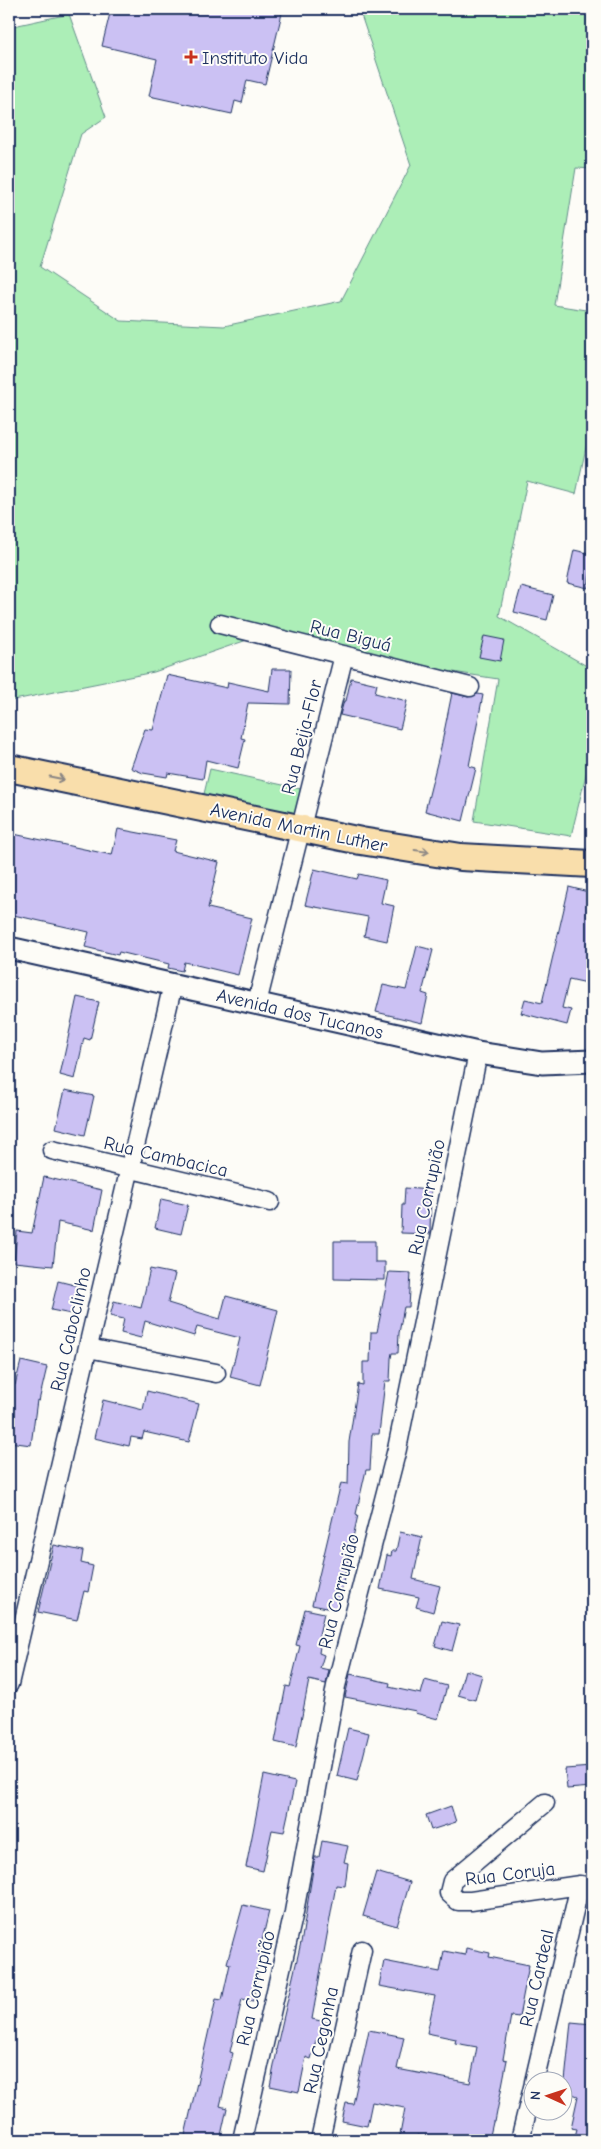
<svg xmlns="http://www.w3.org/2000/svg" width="601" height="2149" viewBox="0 0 601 2149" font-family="'Comic Neue',sans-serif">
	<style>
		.green { fill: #aceeb7; stroke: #648e8a }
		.building { fill: #cbc1f3; stroke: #1b2f5e }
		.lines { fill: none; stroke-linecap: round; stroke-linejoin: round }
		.minor-casing { stroke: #1b2f5e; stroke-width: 21 }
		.tertiary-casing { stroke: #1b2f5e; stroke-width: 25 }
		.primary-casing { stroke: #1b2f5e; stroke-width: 30 }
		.minor { stroke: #fdfcf7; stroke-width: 18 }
		.tertiary { stroke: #fdfcf7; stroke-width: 21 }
		.primary { stroke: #f9deab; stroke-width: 26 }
		.oneway { stroke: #8a8684 }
		.poi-dot { fill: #c8321e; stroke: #fdfcf7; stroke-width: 2 }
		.labels { text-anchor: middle; stroke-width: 4; stroke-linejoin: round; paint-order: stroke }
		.poi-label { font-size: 19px; fill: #1b2f5e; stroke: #fdfcf7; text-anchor: start }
		.street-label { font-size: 19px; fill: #1b2f5e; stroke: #fdfcf7 }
	</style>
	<rect width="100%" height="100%" fill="#fdfcf7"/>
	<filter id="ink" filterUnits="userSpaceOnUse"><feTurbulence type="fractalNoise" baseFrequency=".02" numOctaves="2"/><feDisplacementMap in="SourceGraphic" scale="10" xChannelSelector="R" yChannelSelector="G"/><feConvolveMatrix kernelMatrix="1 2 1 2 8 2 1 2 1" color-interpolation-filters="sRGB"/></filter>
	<g filter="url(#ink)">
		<!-- green -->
		<path class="green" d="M359,9H592V169L576,168L554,305L592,311V429H590L576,494L527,481L499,616L592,669V750L571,836L474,821L498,679L247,640L154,672L9,701V27L69,14L106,117L81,134L40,267L121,321L224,326L341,301L411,165Z
			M210,769L301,789L294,819L203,798Z"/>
		<!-- building -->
		<path class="building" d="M111,9H283L265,84L247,80L242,103L235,101L232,114L149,96L157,59L102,46Z
			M574,550L592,554L588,588L567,583Z
			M521,587L553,595L547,620L514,612Z
			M484,636L504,640L500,661L479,657Z
			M272,669H291L290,704L248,703L241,738L245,739L238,768L206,760L203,779L168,773L167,777L143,773L131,768L145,729L153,730L167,675L227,688L228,682L269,691Z
			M351,678L377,684L375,693L407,701L400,729L340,715L344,701H346Z
			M452,693L468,697L478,694L483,695L469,766L476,768L463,821L425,811L441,747Z
			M118,829L176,840L173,851L219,862L208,908L252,918L238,975L184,962L182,971L168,968L169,964L119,952L118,955L85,947L89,932L9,914V833L112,855Z
			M314,869L357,879L359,874L386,880L381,903L394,906L387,941L364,936L368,917L305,905Z
			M569,887L592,893V937L586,965L592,966V984L569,979L562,1008L571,1010L567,1025L521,1013L525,999L542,1003Z
			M417,946L433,950L422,993L428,995L422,1023L376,1012L383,985L406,990Z
			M77,997L99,1002L90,1040L84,1038L75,1079L60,1075Z
			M65,1090L94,1096L85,1135L56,1128Z
			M44,1177L102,1190L94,1230L58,1222L53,1266L14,1262L17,1231L32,1233Z
			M405,1188L431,1190L430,1234L401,1233L402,1205H404Z
			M161,1199L188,1205L181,1234L155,1228Z
			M334,1241H375V1262H385V1280L334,1279Z
			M150,1269L175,1274L168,1303L220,1319L226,1296L278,1310L260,1385L230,1377L240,1338L197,1327L194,1336L145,1321L141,1338L121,1333L124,1319L110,1316L114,1301L141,1308Z
			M389,1272L411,1273L409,1307H404L399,1333L398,1353H392L391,1358L390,1381H385L379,1434H372L370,1470H366L356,1514L358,1515L337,1610L312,1605L341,1483L348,1484L349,1442L358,1384L363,1385V1362H370L371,1332H377Z
			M58,1281L78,1286L71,1314L51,1310Z
			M21,1361L47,1367L39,1401L37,1400L31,1445L9,1442V1384L15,1385Z
			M147,1391L199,1404L189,1442L144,1432L142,1439L131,1437L129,1446L94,1438L103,1400L143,1410Z
			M400,1532L422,1537L413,1579L440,1586L433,1612L416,1607L419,1597L380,1589L387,1555L391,1556L392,1551H396Z
			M54,1545L83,1551L81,1563L93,1566L88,1592L84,1591L77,1620L38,1612Z
			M305,1609L324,1613L318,1639L321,1640L319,1653L324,1655L320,1668L329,1670L326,1684L309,1680L296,1747L275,1742L286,1686L290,1687L300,1646L296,1645Z
			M442,1621L459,1625L452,1651L435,1646Z
			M465,1670L482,1675L475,1700L458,1695Z
			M350,1674L390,1683L389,1687L421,1694L425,1680L447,1686L438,1719L415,1713L416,1711L345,1697Z
			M348,1728L369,1733L357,1781L337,1776Z
			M592,1767V1787L567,1789L565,1769Z
			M264,1775L295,1782L284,1832L272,1830L263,1871L246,1867Z
			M451,1806L456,1822L431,1830L426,1815Z
			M322,1841L348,1846L344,1862L348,1863L345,1886L336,1885L312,2019L329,2023L324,2042L316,2040L311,2059L306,2057L299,2092L270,2086L277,2051L276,2050L302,1938L315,1857H319Z
			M376,1872L410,1882L397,1926L363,1916Z
			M243,1905L269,1911L261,1945H262L255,1976H258L253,2001L242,1999L230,2052L233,2053L220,2106L227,2108L220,2140H184L216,1999L222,2000L230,1964L227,1963Z
			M466,1948L490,1953L489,1957L529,1965L519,2017L511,2016L503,2059L507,2060L495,2122H493L489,2140H445L417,2135L416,2140H399L405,2108L372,2102L367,2126L342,2121L346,2103L353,2104L369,2030L404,2037L397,2069L470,2083L477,2047L455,2043L456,2039L427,2033L435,1996L379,1986L384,1961L440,1972L444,1951L465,1955Z
			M571,2022L592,2024V2140H574L577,2129L571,2128L578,2096L564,2091Z"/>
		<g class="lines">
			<!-- minor casing -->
			<g class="minor-casing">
				<path id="minor" d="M220,624L470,687
					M257,1003L344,655
					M52,1150L270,1202
					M88,1348L216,1373
					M9,1684L173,984
					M545,1803L452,1881L449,1893L458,1901H471L580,1885L592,1887
					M534,2082L580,1885
					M242,2140L294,1912L336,1686L397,1449L478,1053
					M320,2140L362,1950
					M520,2140L534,2083"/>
			</g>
			<!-- tertiary casing -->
			<g class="tertiary-casing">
				<path id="tertiary" d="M9,948L478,1053L542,1063L592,1061"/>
			</g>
			<!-- primary casing -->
			<g class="primary-casing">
				<path id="primary" d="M9,768L361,841L461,857L592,864"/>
			</g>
			<!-- minor -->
			<use href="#minor" class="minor"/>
			<!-- tertiary -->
			<use href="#tertiary" class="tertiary"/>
			<!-- primary -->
			<use href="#primary" class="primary"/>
		</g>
		<!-- one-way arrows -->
		<defs><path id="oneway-shaft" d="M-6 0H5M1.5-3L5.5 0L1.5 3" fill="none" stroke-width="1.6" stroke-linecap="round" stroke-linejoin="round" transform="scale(1.25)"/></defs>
		<g class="oneway">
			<use href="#oneway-shaft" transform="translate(57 778) rotate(12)"/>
			<use href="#oneway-shaft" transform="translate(422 851) rotate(8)"/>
		</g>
	</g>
	<!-- markers -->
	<path class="poi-dot" d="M188.5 49.5h5v5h5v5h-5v5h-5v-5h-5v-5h5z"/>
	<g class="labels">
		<!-- poi labels -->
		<g class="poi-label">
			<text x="202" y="64">Instituto Vida</text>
		</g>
		<!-- street labels -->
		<g class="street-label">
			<text transform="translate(351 635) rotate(14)" y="7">Rua Biguá</text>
			<text transform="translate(301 737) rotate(-76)" y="7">Rua Beija-Flor</text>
			<text transform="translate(299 827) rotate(12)" y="7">Avenida Martin Luther</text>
			<text transform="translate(300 1013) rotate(13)" y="7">Avenida dos Tucanos</text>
			<text transform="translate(166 1156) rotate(13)" y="7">Rua Cambacica</text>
			<text transform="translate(426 1197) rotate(-78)" y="7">Rua Corrupião</text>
			<text transform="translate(70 1329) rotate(-77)" y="7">Rua Caboclinho</text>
			<text transform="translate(338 1591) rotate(-76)" y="7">Rua Corrupião</text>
			<text transform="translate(510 1873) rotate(-7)" y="7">Rua Coruja</text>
			<text transform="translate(536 1978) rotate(-77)" y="7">Rua Cardeal</text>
			<text transform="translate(255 1988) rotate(-77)" y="7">Rua Corrupião</text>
			<text transform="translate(320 2040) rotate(-78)" y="7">Rua Cegonha</text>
		</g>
	</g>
	<!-- margin -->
	<rect width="601" height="2149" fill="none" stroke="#fdfcf7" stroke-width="30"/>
	<rect x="15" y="15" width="571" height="2119" fill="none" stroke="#1b2f5e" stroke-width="2" filter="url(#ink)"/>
	<!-- north arrow -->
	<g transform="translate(548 2096) rotate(273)"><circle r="24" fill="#fdfcf7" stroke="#a3aaba"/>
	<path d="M0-4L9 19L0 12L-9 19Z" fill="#c8321e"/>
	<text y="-8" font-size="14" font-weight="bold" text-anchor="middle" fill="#1b2f5e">N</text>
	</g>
</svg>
